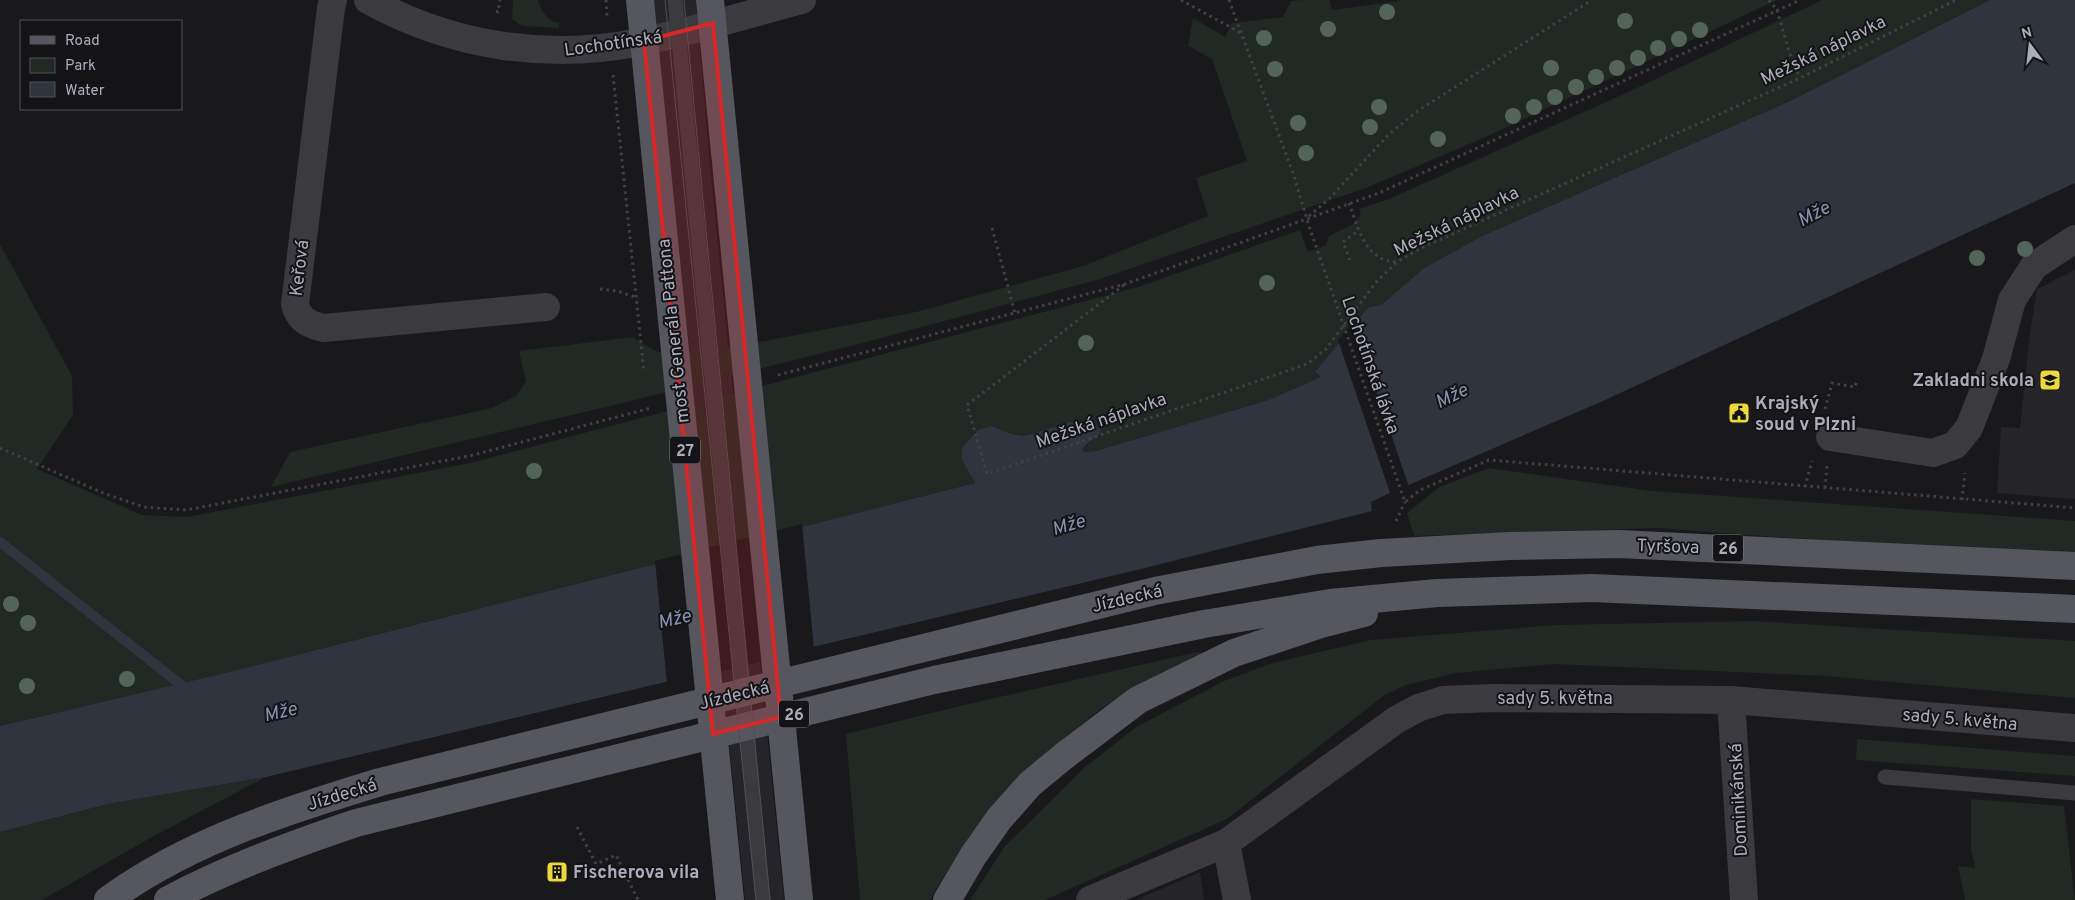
<svg xmlns="http://www.w3.org/2000/svg" width="2075" height="900" viewBox="0 0 2075 900" font-family="Overpass,sans-serif">
	<style>
		.built { fill: #252428 }
		.green { fill: #202923 }
		.water { fill: #2f343e }
		.pier { fill: #19181b }
		.lines { fill: none; stroke-linecap: round; stroke-linejoin: round }
		.stream { stroke: #2f343e; stroke-width: 10 }
		.path { stroke: #404046; stroke-width: 3; stroke-dasharray: 2.5 4; stroke-linecap: butt }
		.lane { stroke: #3a3a3f; stroke-width: 15 }
		.street { stroke: #3a3a3f; stroke-width: 28 }
		.primary { stroke: #56565e; stroke-width: 28 }
		.tram { stroke: #4f4f56; stroke-width: 1 }
		.tree { fill: #536559 }
		.marked { fill: #d62828; fill-opacity: 0.2; stroke: #d62828; stroke-width: 4; stroke-linejoin: round }
		.labels { text-anchor: middle; stroke-width: 4; stroke-linejoin: round; paint-order: stroke }
		.shield { fill: #141316; stroke: #7e7f89; stroke-width: 1 }
		.shield-label { font-size: 16px; font-weight: bold; fill: #abadba }
		.street-label { font-size: 18px; fill: #abadba; stroke: #141316 }
		.poi-label { font-size: 18px; font-weight: bold; fill: #abadba; stroke: #141316; text-anchor: start }
		.water-label { font-size: 19px; font-style: italic; fill: #8493b3; stroke: #141316 }
	</style>
	<rect width="100%" height="100%" fill="#19181b"/>
	<!-- built -->
	<path class="built" d="M654,0H696L709,157L784,900H745Z
		M2075,270V499L1997,493L2001,427L2020,428L2030,333L2037,289Z
		M1200,872L1204,900H1136Z"/>
	<!-- green -->
	<path class="green" d="M513,0H538C542,12 547,21 559,23V28L522,26L512,19Z
		M1303,0H1330L1332,10L1404,0H1777L1488,136L1366,188L1097,280L866,342L614,405L271,487L290,452L492,408L516,396L526,381L519,351L632,337L658,352L733,347L916,312L1083,266L1208,216L1196,178L1247,161L1212,59L1188,46L1193,18L1225,37L1232,23L1283,17L1291,1Z
		M1822,0H1990L1790,101L1482,236L1424,268L1381,305L1315,373L1322,377L1268,400L1096,451L1084,452L1082,448L1098,436L1088,422C1067,423 1026,439 1010,434C1004,432 998,429 992,426L962,460L975,483L229,672L0,726V244L72,376L73,415L37,469L142,515L187,517L470,463L1138,287L1300,230L1308,252L1326,245L1329,236L1353,224L1361,214L1359,209L1389,199L1624,94Z
		M1489,468L1652,491L2075,521V559L1656,528L1414,536L1407,513L1439,487Z
		M1755,621L2075,641V698L1825,676L1553,664L1456,673L1406,685L1383,696L1227,819L1045,900H970L1005,846L1084,768L1136,727L1224,681L1272,663L1371,640L1556,625Z
		M1197,652L1204,653C1177,667 1148,679 1122,695C1052,739 970,828 930,900H860L846,734L964,705Z
		M1857,739L2075,756V776L1856,760Z
		M266,777L152,837L42,900H0V832L108,804Z
		M1971,799L2064,806L2075,900H1965L1958,866L1975,868L1971,849Z"/>
	<!-- water -->
	<path class="water" d="M1990,0H2075V183L1605,400L1390,493L1371,502L1372,511L1145,568L266,777L108,804L0,832V726L229,672L975,483L962,460V448L978,430L992,426C1004,431 1013,437 1026,435C1047,432 1086,409 1101,431C1097,440 1085,442 1082,450L1085,452L1096,451L1268,400L1321,377L1315,372L1369,307L1381,305L1424,268L1482,236L1790,101Z"/>
	<!-- pier -->
	<path class="pier" d="M1353,322L1409,487L1390,493L1338,340Z
		M802,524L814,649L667,684L655,561Z"/>
	<g class="lines">
		<!-- stream -->
		<path class="stream" d="M0,542L190,692"/>
		<!-- path -->
		<path class="path" d="M606,0L607,17
			M1181,0L1243,34
			M1229,0L1293,173L1309,226L1405,502L1420,490L1489,460L2075,508
			M1769,0L1777,10L1789,52L1800,78
			M496,11L498,12L500,0
			M613,75L644,372
			M1349,203C1358,227 1365,261 1396,262
			M1309,216L1329,199L1389,134L1419,110L1592,0
			M992,228L1015,313
			M1350,260L1343,242L1355,233L1358,228
			M1124,285L967,405L987,474L1307,364L1326,349L1377,281L1397,262L1419,249L1800,78L1956,0
			M600,289L617,291L638,298
			M778,375L1125,284L1379,193L1800,0
			M1825,409L1832,383L1855,387L1857,379
			M0,448L103,493L144,507L186,510L469,456L651,408
			M1805,487L1812,461
			M1825,488L1827,466
			M1962,500L1965,473
			M1396,521L1405,502
			M577,827L596,864L616,855L638,900"/>
		<!-- lane -->
		<path class="lane" d="M675,0L763,900
			M1885,777L2075,793"/>
		<!-- street -->
		<path class="street" d="M333,0L331,8L295,304C298,319 309,325 324,328L546,307
			M368,0C451,46 547,61 640,42C694,31 748,14 802,0
			M1830,437L1933,453L1955,445L1969,428L1996,359L2012,300L2034,266L2075,239
			M1731,700L1744,900
			M1226,843L1237,900
			M1090,900L1226,843L1396,720L1418,708L1443,700L1493,698L1731,700L2075,728"/>
		<!-- primary -->
		<path class="primary" d="M640,0L730,900
			M710,0L799,900
			M108,900C189,841 285,811 380,782L1155,591L1317,560L1381,553L1510,546L1619,544L2075,566
			M168,900C228,868 291,845 356,823L934,680L1204,624L1330,603L1437,593L1592,588L2075,609
			M947,900L973,856L999,819L1030,784L1064,756L1138,700L1234,653L1321,624L1364,613"/>
		<!-- tram -->
		<path class="tram" d="M665,0L756,900
			M684,0L770,900"/>
	</g>
	<!-- trees -->
	<g class="tree">
		<circle cx="1387" cy="12" r="8"/>
		<circle cx="1625" cy="21" r="8"/>
		<circle cx="1328" cy="29" r="8"/>
		<circle cx="1700" cy="30" r="8"/>
		<circle cx="1264" cy="38" r="8"/>
		<circle cx="1679" cy="39" r="8"/>
		<circle cx="1658" cy="48" r="8"/>
		<circle cx="1638" cy="58" r="8"/>
		<circle cx="1551" cy="68" r="8"/>
		<circle cx="1617" cy="68" r="8"/>
		<circle cx="1275" cy="69" r="8"/>
		<circle cx="1596" cy="77" r="8"/>
		<circle cx="1576" cy="87" r="8"/>
		<circle cx="1555" cy="97" r="8"/>
		<circle cx="1379" cy="107" r="8"/>
		<circle cx="1534" cy="107" r="8"/>
		<circle cx="1513" cy="116" r="8"/>
		<circle cx="1298" cy="123" r="8"/>
		<circle cx="1370" cy="127" r="8"/>
		<circle cx="1438" cy="139" r="8"/>
		<circle cx="1306" cy="153" r="8"/>
		<circle cx="2025" cy="249" r="8"/>
		<circle cx="1977" cy="258" r="8"/>
		<circle cx="1267" cy="283" r="8"/>
		<circle cx="1086" cy="343" r="8"/>
		<circle cx="534" cy="471" r="8"/>
		<circle cx="11" cy="604" r="8"/>
		<circle cx="28" cy="623" r="8"/>
		<circle cx="127" cy="679" r="8"/>
		<circle cx="27" cy="686" r="8"/>
	</g>
	<!-- marked area -->
	<path class="marked" d="M713,23L781,717L713,734L644,41Z"/>
	<!-- icons -->
	<defs>
		<g id="school-square" transform="scale(1.125)"><rect x="-9" y="-9" width="18" height="18" rx="4" fill="#ecd83f" stroke="#141316"/><path d="M0-5L7-2L0 1L-7-2ZM-4 1L0 2.5L4 1V4Q0 6-4 4Z" fill="#111"/></g>
		<g id="civic-square" transform="scale(1.125)"><rect x="-9" y="-9" width="18" height="18" rx="4" fill="#ecd83f" stroke="#141316"/><path d="M-.6-6.5H3V-4.5H.6V-3L4-1V1h2V6H-6V1h2V-1L-.6-3ZM-1.2 2.5V6h2.4V2.5Z" fill="#111"/></g>
		<g id="building-square" transform="scale(1.125)"><rect x="-9" y="-9" width="18" height="18" rx="4" fill="#ecd83f" stroke="#141316"/><path d="M-4-6H4V6H1V3H-1V6H-4ZM-2.5-4.3h1.7v1.8h-1.7ZM.8-4.3h1.7v1.8H.8ZM-2.5-1h1.7V.8h-1.7ZM.8-1h1.7V.8H.8Z" fill="#111"/></g>
	</defs>
	<g fill-rule="evenodd">
		<use href="#school-square" x="2050" y="380"/>
		<use href="#civic-square" x="1739" y="413"/>
		<use href="#building-square" x="557" y="872"/>
	</g>
	<g class="labels">
		<!-- shield labels -->
		<g class="shield">
			<rect x="670" y="436.5" width="30" height="27" rx="4"/>
			<rect x="1713" y="534.5" width="30" height="27" rx="4"/>
			<rect x="779" y="700.5" width="30" height="27" rx="4"/>
		</g>
		<g class="shield-label">
			<text x="685" y="456">27</text>
			<text x="1728" y="554">26</text>
			<text x="794" y="720">26</text>
		</g>
		<!-- street labels -->
		<g class="street-label">
			<text transform="translate(613 43) rotate(-8)" y="6">Lochotínská</text>
			<text transform="translate(1823 50) rotate(-26)" y="6">Mežská náplavka</text>
			<text transform="translate(1456 221) rotate(-26)" y="6">Mežská náplavka</text>
			<text transform="translate(299 268) rotate(-83)" y="6">Keřová</text>
			<text transform="translate(673 331) rotate(-96)" y="6">most Generála Pattona</text>
			<text transform="translate(1371 365) rotate(71)" y="6">Lochotínská lávka</text>
			<text transform="translate(1101 420) rotate(-19)" y="6">Mežská náplavka</text>
			<text transform="translate(1668 546) rotate(2)" y="6">Tyršova</text>
			<text transform="translate(1127 598) rotate(-13)" y="6">Jízdecká</text>
			<text transform="translate(734 695) rotate(-14)" y="6">Jízdecká</text>
			<text x="1555" y="704">sady 5. května</text>
			<text transform="translate(1960 719) rotate(5)" y="6">sady 5. května</text>
			<text transform="translate(342 794) rotate(-17)" y="6">Jízdecká</text>
			<text transform="translate(1738 800) rotate(-93)" y="6">Dominikánská</text>
		</g>
		<!-- poi labels -->
		<g class="poi-label">
			<text x="2034" y="386" text-anchor="end">Zakladni skola</text>
			<text x="1755" y="409">Krajský<tspan x="1755" dy="21">soud v Plzni</tspan></text>
			<text x="573" y="878">Fischerova vila</text>
		</g>
		<!-- water labels -->
		<g class="water-label">
			<text transform="translate(1813 213) rotate(-28)" y="7">Mže</text>
			<text transform="translate(1451 395) rotate(-26)" y="7">Mže</text>
			<text transform="translate(1068 524) rotate(-17)" y="7">Mže</text>
			<text transform="translate(674 618) rotate(-13)" y="7">Mže</text>
			<text transform="translate(280 711) rotate(-13)" y="7">Mže</text>
		</g>
	</g>
	<!-- legend -->
	<rect x="20" y="20" width="162" height="90" fill="#141316" stroke="#505158"/>
	<rect x="30" y="36" width="25" height="8" fill="#56565e" stroke="#505158"/>
	<text x="65" y="45" font-size="15" fill="#abadba">Road</text>
	<rect x="30" y="58" width="25" height="15" fill="#202923" stroke="#505158"/>
	<text x="65" y="70" font-size="15" fill="#abadba">Park</text>
	<rect x="30" y="82" width="25" height="15" fill="#2f343e" stroke="#505158"/>
	<text x="65" y="95" font-size="15" fill="#abadba">Water</text>
	<!-- north arrow -->
	<g transform="translate(2030 45) rotate(345)" stroke="#141316" stroke-width="4" paint-order="stroke">
	<path d="M0-4L9 19L0 12L-9 19Z" fill="#abadba"/>
	<text y="-8" font-size="14" font-weight="bold" text-anchor="middle" fill="#abadba">N</text>
	</g>
</svg>
